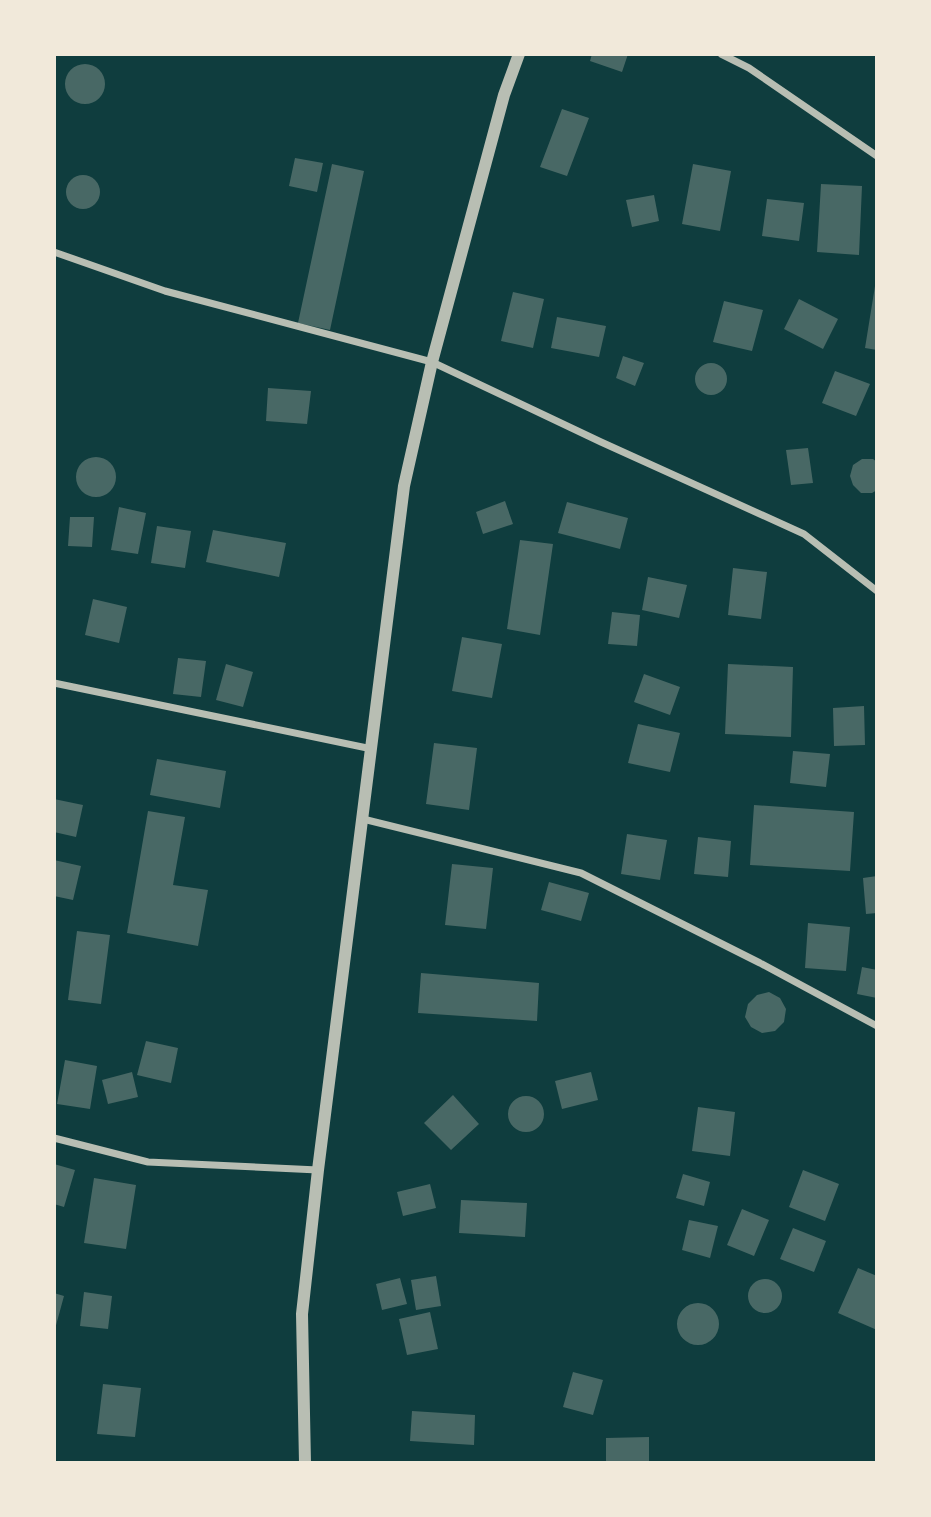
<svg xmlns="http://www.w3.org/2000/svg" width="931" height="1517" viewBox="0 0 931 1517" font-family="Manrope,sans-serif">
	<style>
		.building { fill: #486865 }
		.lines { fill: none; stroke-linecap: round; stroke-linejoin: round }
		.minor { stroke: #b8beb3; stroke-width: 7 }
		.tertiary { stroke: #b8beb3; stroke-width: 12 }
	</style>
	<rect width="100%" height="100%" fill="#0f3d3e"/>
	<!-- building -->
	<path class="building" d="M592,54H628L622,72L590,61Z
		M65 84a20 20 0 1 1 40 0a20 20 0 1 1-40 0Z
		M562,109L589,118L567,176L540,167Z
		M295,158L323,163L317,192L289,186Z
		M332,164L364,171L330,330L298,323Z
		M693,164L731,171L720,231L682,224Z
		M66 192a17 17 0 1 1 34 0a17 17 0 1 1-34 0Z
		M821,184L862,186L859,255L817,252Z
		M654,195L659,221L632,227L626,200Z
		M767,199L804,203L799,241L762,236Z
		M875,286H877V350L865,348Z
		M513,292L544,299L533,348L501,341Z
		M799,299L838,319L823,349L784,329Z
		M724,301L763,310L752,351L713,342Z
		M557,317L606,326L599,357L551,348Z
		M623,356L644,363L635,386L616,378Z
		M695 379a16 16 0 1 1 32 0a16 16 0 1 1-32 0Z
		M835,371L870,384L856,416L822,403Z
		M268,388L311,391L307,424L266,421Z
		M808,448L813,483L791,485L786,450Z
		M76 477a20 20 0 1 1 40 0a20 20 0 1 1-40 0Z
		M862,459H873L877,462V490L872,493H861L853,485L850,476L853,465Z
		M505,501L513,524L483,534L476,512Z
		M567,502L628,518L620,549L558,533Z
		M119,507L146,513L138,554L111,550Z
		M70,517H94L92,547L68,546Z
		M157,526L191,531L185,568L151,563Z
		M213,530L286,543L279,577L206,562Z
		M520,540L553,544L540,635L507,629Z
		M733,568L767,572L761,619L728,615Z
		M648,577L687,585L679,618L642,610Z
		M93,599L127,607L119,643L85,635Z
		M612,612L640,615L637,646L608,644Z
		M462,637L502,644L492,698L452,691Z
		M178,658L206,661L201,697L173,694Z
		M226,664L253,672L243,707L216,700Z
		M728,664L793,667L791,737L725,734Z
		M644,674L680,687L670,715L634,702Z
		M864,706L865,745L834,746L833,708Z
		M638,724L680,733L670,772L628,763Z
		M434,743L477,748L469,810L426,804Z
		M793,751L830,754L826,787L790,783Z
		M157,759L226,771L220,808L150,795Z
		M54,799L83,805L76,837L54,832Z
		M754,805L854,812L850,871L750,865Z
		M148,811L185,817L173,885L208,890L198,946L127,933Z
		M627,834L667,840L660,880L621,874Z
		M698,837L731,841L728,877L694,874Z
		M54,860L81,866L73,900L54,896Z
		M452,864L493,868L486,929L445,925Z
		M877,876V913L866,914L863,878Z
		M549,882L589,893L581,921L541,910Z
		M808,923L850,927L846,971L805,968Z
		M77,931L110,935L101,1004L68,1000Z
		M862,967L877,970V998L857,994Z
		M421,973L539,983L537,1021L418,1013Z
		M769,992L780,998L786,1009L784,1022L775,1031L762,1033L751,1027L745,1017L748,1004L757,995Z
		M146,1041L178,1048L171,1083L137,1075Z
		M65,1060L97,1066L90,1109L57,1104Z
		M132,1072L138,1097L108,1104L102,1080Z
		M591,1072L598,1100L562,1109L555,1081Z
		M453,1095L479,1124L451,1150L424,1123Z
		M508 1114a18 18 0 1 1 36 0a18 18 0 1 1-36 0Z
		M698,1107L735,1112L730,1156L692,1151Z
		M54,1164L75,1170L64,1207L54,1204Z
		M803,1170L839,1184L825,1221L789,1207Z
		M683,1174L710,1182L704,1206L676,1198Z
		M94,1178L136,1185L126,1249L84,1243Z
		M430,1184L436,1208L403,1216L397,1192Z
		M461,1200L527,1203L525,1237L459,1233Z
		M742,1209L769,1220L754,1256L727,1245Z
		M689,1220L718,1226L710,1258L682,1250Z
		M793,1228L826,1241L814,1272L780,1259Z
		M858,1268L877,1276V1330L838,1313Z
		M436,1276L441,1306L416,1310L411,1280Z
		M400,1278L407,1304L382,1310L376,1284Z
		M748 1296a17 17 0 1 1 34 0a17 17 0 1 1-34 0Z
		M84,1292L112,1296L108,1329L80,1326Z
		M54,1293L64,1296L55,1329H54Z
		M677 1324a21 21 0 1 1 42 0a21 21 0 1 1-42 0Z
		M430,1312L438,1349L407,1355L399,1319Z
		M573,1372L603,1380L593,1415L563,1407Z
		M103,1384L141,1388L135,1437L97,1434Z
		M412,1411L475,1415L474,1445L410,1441Z
		M649,1437V1463H606V1438Z"/>
	<g class="lines">
		<!-- minor -->
		<path class="minor" d="M721,54L749,68L877,156
			M54,252L165,291L432,362L601,442L804,534L877,591
			M54,683L372,749
			M363,819L581,873L760,963L877,1026
			M54,1138L148,1162L318,1170"/>
		<!-- tertiary -->
		<path class="tertiary" d="M305,1463L302,1314L318,1170L404,486L432,362L504,95L519,54"/>
	</g>
	<!-- border -->
	<rect width="931" height="1517" fill="none" stroke="#f1e9da" stroke-width="112"/>
</svg>
